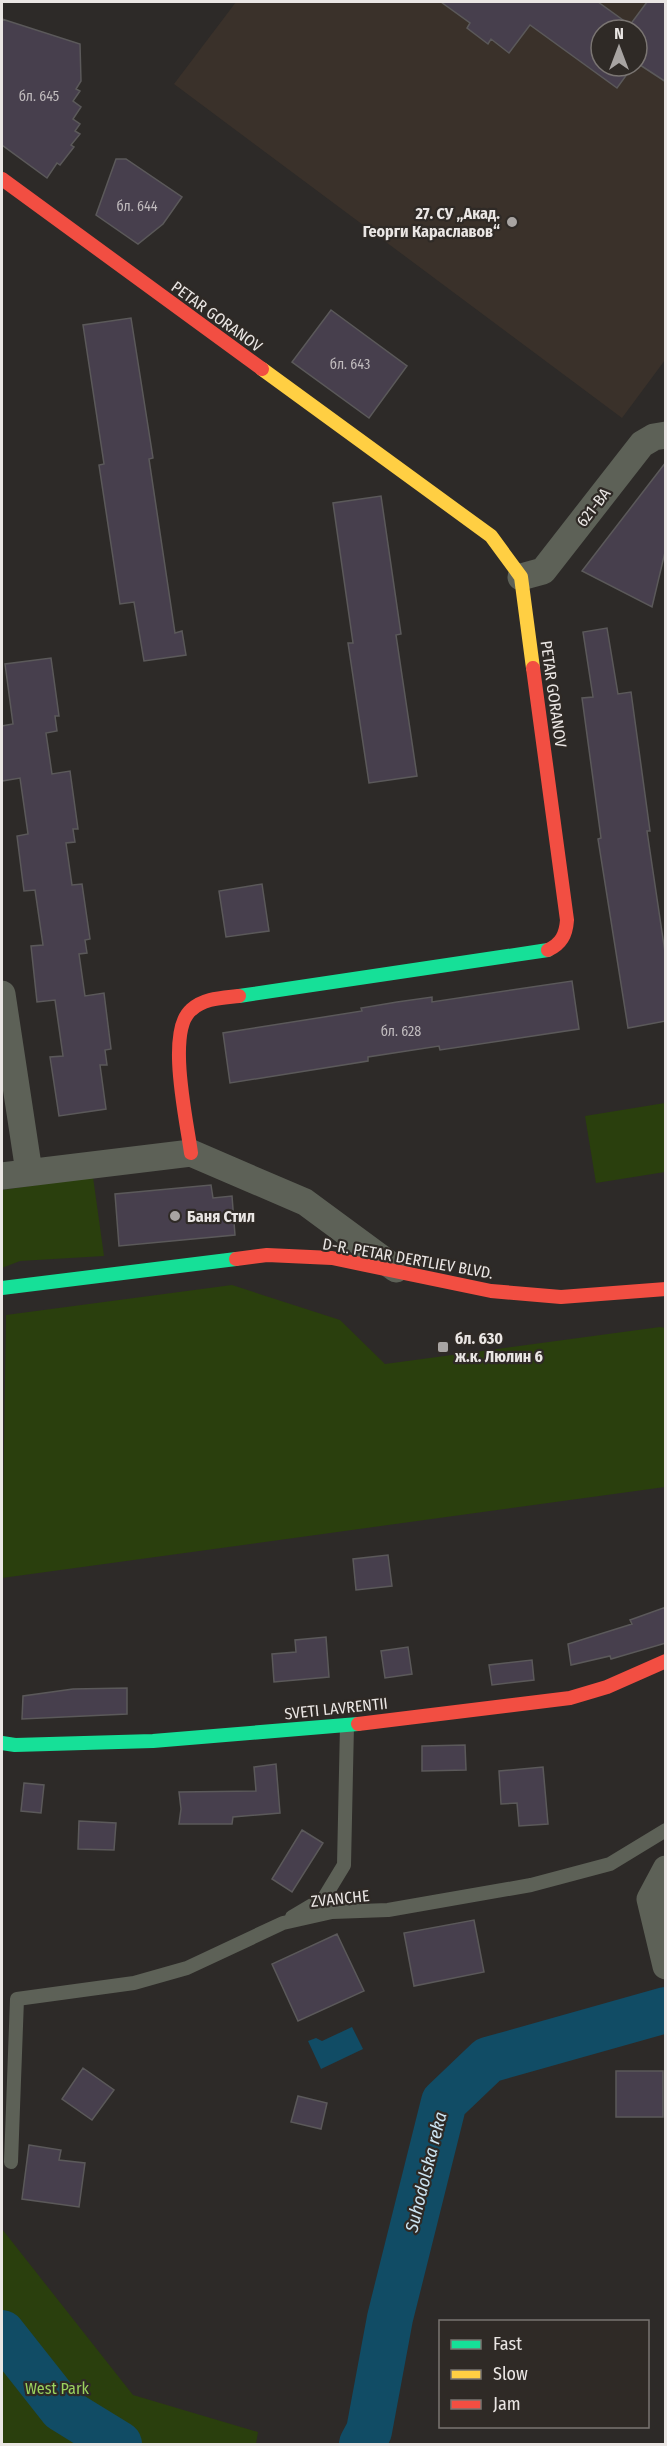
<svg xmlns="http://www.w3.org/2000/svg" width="667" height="2446" viewBox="0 0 667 2446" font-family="'Fira Sans Condensed',sans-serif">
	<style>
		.built { fill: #3a312a; fill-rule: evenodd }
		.green { fill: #2a3f0d }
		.water { fill: #114c65 }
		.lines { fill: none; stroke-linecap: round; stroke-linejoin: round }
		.river { stroke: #114c65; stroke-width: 46 }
		.building { fill: #473f4d; stroke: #5b595a; stroke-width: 1.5 }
		.lane { stroke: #5d6157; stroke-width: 14 }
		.street { stroke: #5d6157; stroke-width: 27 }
		.fast { stroke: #16e098; stroke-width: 14 }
		.slow { stroke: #ffcf43; stroke-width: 14 }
		.jam { stroke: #f24e42; stroke-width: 14 }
		.poi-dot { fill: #a8a4a2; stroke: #2f2a26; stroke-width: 2 }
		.labels { text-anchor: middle; stroke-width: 4.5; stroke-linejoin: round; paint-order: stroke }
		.number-label { font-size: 14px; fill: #c1bcbe }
		.poi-label { font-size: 16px; font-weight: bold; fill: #eae6e4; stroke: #2f2a26; text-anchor: start }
		.street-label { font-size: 16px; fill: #eae6e4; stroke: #2f2a26 }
		.park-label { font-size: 16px; fill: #9bd25e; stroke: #2f2a26 }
		.water-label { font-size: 18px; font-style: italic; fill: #cde5f3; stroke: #2f2a26 }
	</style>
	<rect width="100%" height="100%" fill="#2d2a28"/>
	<!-- built -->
	<path class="built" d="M236,2H665V360L622,418L174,84ZM601,30H637V66H601Z"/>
	<!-- green -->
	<path class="green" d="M665,1103V1172L596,1183L585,1116Z
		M93,1177L104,1256L20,1261L2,1268V1190Z
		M232,1285L340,1320L385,1364L660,1327L665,1328V1487L2,1578L6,1315Z
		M2,2229L133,2395L258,2432L256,2444H2Z"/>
	<!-- water -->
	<path class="water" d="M352,2027L363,2049L321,2069L308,2041L316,2038L322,2041Z"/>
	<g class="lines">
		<!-- river -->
		<path class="river" d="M2,2333L62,2409L119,2444
			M362,2444L369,2431L390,2318L444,2102L488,2060L666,2010"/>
	</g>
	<!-- building -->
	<path class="building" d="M441,2H598L630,25L647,2H666V82L637,63V30H601V66H633L617,88L530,25L509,53L491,39L488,44L467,28L470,23Z
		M2,19L80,44L81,81L76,89L80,91L73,101L81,107L73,119L80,124L75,131L80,134L71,145L74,147L60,165L57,163L47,178L2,145Z
		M116,159H126L182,197L163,224L138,244L96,215Z
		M331,310L407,366L369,418L292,362Z
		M131,318L153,458L149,459L175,633L182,631L186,655L144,661L134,602L120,604L99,465L104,464L83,325Z
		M666,462V548L652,607L582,571Z
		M381,496L401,634L396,635L417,776L369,783L348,643H353L333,503Z
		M607,628L618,694L631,692L650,831H647L666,959V1021L628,1028L598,839L601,838L582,698L593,697L583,632Z
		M51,658L59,716H55L57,731L46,733L52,774L70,771L78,829H73L75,842L66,843L72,885L82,884L90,939L85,940L87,953L79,954L85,996L104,993L111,1049L105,1050L107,1065H100L106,1109L59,1116L50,1057L63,1056L55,1000L37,1002L31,946L43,945L35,890L24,891L17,836L28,834L20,778L2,781V726L13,724L5,664Z
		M262,884L269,931L226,937L219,891Z
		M572,981L579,1029L440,1050L439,1046L368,1057V1061L230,1083L223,1033L362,1011L361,1008L397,1002L432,997V1002Z
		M211,1185L213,1198L232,1196L235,1235L119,1246L115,1194Z
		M388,1555L392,1586L356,1590L353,1559Z
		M666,1607V1643L611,1659L610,1656L571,1665L568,1644L632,1624L630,1620Z
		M326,1637L329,1677L274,1682L272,1654L296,1652L295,1640Z
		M408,1647L412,1674L385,1678L381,1651Z
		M532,1660L534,1680L492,1685L489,1665Z
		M127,1688V1714L22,1719L23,1696L73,1689Z
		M465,1745L466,1770L422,1771V1746Z
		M276,1764L280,1813L233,1817L232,1824H179L181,1809L179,1792L256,1791L254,1767Z
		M543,1767L548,1824L519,1826L517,1803L501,1804L499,1771Z
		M24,1783L44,1785L41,1813L21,1811Z
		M79,1821L116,1823L114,1850L78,1849Z
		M302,1830L323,1843L292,1892L272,1879Z
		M474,1920L484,1972L414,1986L404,1933Z
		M337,1934L364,1991L298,2021L272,1964Z
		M83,2068L114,2090L92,2120L62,2099Z
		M616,2071H663V2117H616Z
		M298,2096L327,2103L321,2129L291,2122Z
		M29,2145L61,2150L59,2160L85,2163L79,2207L22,2199Z"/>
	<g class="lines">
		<!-- lane -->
		<path class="lane" d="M292,1917L324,1898L344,1865L347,1725
			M11,2162L17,1999L134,1983L187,1968L283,1923L332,1912L388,1910L531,1885L610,1864L666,1830"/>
		<!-- street -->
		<path class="street" d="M521,577L543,571L642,444L654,437L666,435
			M2,994L29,1172
			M2,1176L191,1153L305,1202L396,1269
			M666,1869L650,1899L666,1966"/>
		<!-- fast -->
		<path class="fast" d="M239,996L548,950
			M2,1288L236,1259
			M2,1743L15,1745L153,1741L358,1724"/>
		<!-- slow -->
		<path class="slow" d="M262,369L491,536L521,577L533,668"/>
		<!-- jam -->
		<path class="jam" d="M2,179L262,369
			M533,668L567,920C566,935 561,944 548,950
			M191,1153C187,1122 166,1031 191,1010C204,998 222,998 239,996
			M236,1259L267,1255L332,1258L491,1291L561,1297L666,1289
			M358,1724L570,1698L607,1687L666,1661"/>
	</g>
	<!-- markers -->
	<g class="poi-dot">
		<circle cx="512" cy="222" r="6"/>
		<circle cx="175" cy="1216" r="6"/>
		<rect x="437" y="1341" width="12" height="12" rx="3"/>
	</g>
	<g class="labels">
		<!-- number labels -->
		<g class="number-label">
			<text x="39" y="101">бл. 645</text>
			<text x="137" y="211">бл. 644</text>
			<text x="350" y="369">бл. 643</text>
			<text x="401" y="1036">бл. 628</text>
		</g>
		<!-- poi labels -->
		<g class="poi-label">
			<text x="500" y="219" text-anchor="end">27. СУ „Акад.<tspan x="500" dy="18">Георги Караславов“</tspan></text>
			<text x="187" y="1222">Баня Стил</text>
			<text x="455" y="1344">бл. 630<tspan x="455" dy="18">ж.к. Люлин 6</tspan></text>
		</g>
		<!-- street labels -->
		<g class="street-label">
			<text transform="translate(217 316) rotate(36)" y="6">PETAR GORANOV</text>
			<text transform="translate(593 507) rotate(-52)" y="6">621-ВА</text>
			<text transform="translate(554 694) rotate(82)" y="6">PETAR GORANOV</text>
			<text transform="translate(408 1258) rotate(10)" y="6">D-R. PETAR DERTLIEV BLVD.</text>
			<text transform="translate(336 1708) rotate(-6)" y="6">SVETI LAVRENTII</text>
			<text transform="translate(340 1898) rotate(-6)" y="6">ZVANCHE</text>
		</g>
		<!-- park labels -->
		<g class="park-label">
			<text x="57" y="2394">West Park</text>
		</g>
		<!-- water labels -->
		<g class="water-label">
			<text transform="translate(426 2172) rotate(-76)" y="6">Suhodolska reka</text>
		</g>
	</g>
	<!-- border -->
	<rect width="667" height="2446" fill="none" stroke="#eae6e4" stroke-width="6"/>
	<!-- legend -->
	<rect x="439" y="2320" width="210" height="108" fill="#2f2a26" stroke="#7a7572" stroke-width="1.5"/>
	<rect x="451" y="2340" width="30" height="9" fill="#16e098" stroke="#7a7572" stroke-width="1.5"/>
	<text x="493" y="2350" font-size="18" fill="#eae6e4">Fast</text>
	<rect x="451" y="2370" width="30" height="9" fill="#ffcf43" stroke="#7a7572" stroke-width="1.5"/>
	<text x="493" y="2380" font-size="18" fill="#eae6e4">Slow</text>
	<rect x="451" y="2400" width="30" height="9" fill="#f24e42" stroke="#7a7572" stroke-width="1.5"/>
	<text x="493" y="2410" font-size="18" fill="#eae6e4">Jam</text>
	<!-- north arrow -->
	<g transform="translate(619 48)"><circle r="28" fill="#2f2a26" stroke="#7a7572" stroke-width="1.5"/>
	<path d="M0-4.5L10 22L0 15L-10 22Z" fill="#a8a4a2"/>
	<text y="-9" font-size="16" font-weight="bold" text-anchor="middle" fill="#eae6e4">N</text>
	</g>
</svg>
